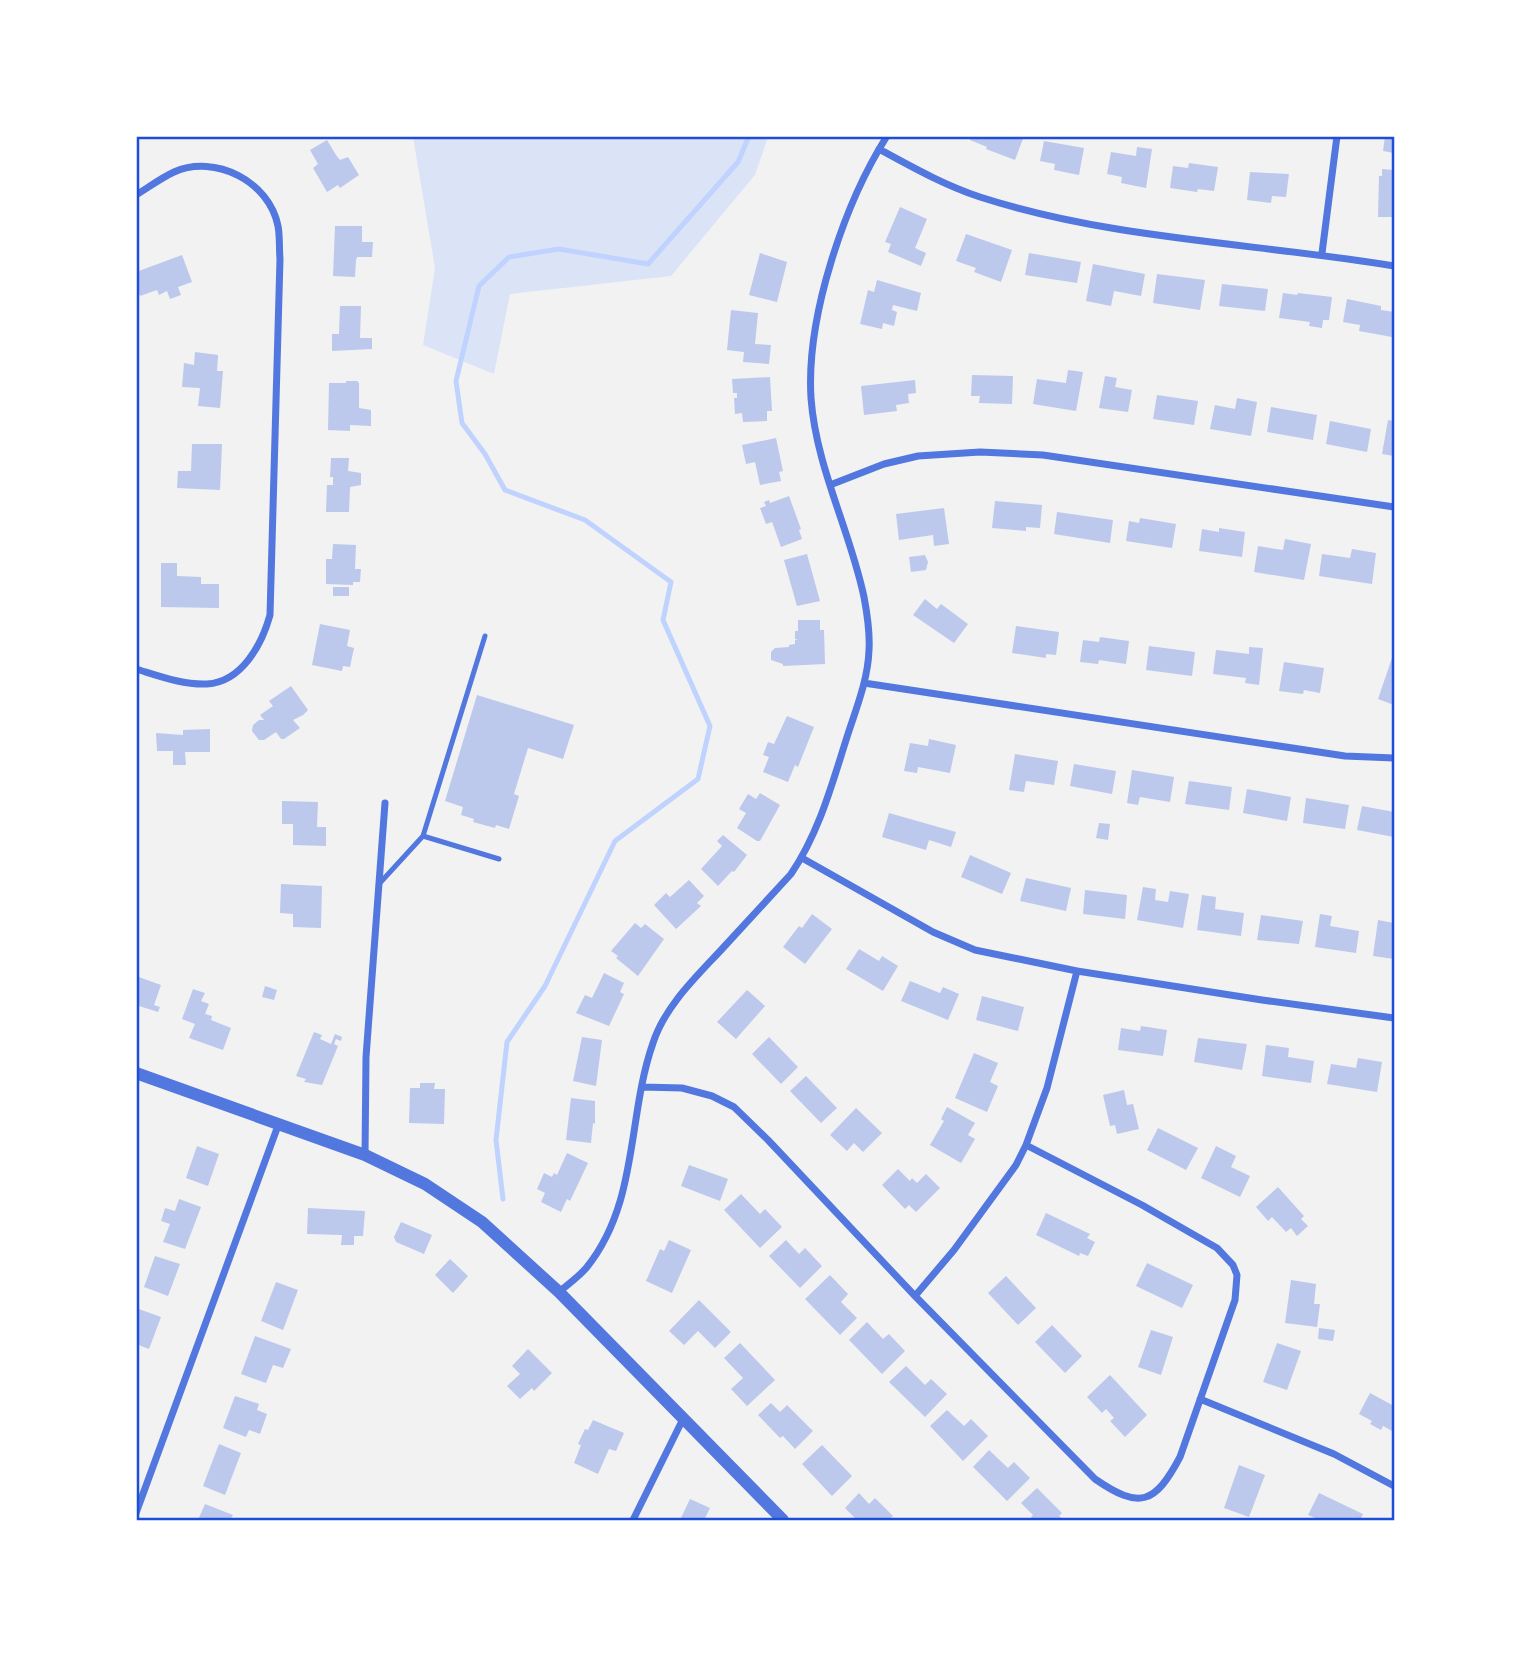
<svg xmlns="http://www.w3.org/2000/svg" width="1531" height="1657" viewBox="0 0 1531 1657" font-family="'Roboto Condensed',sans-serif">
	<style>
		.green { fill: #dbe4f7 }
		.lines { fill: none; stroke-linecap: round; stroke-linejoin: round }
		.stream { stroke: #bfd3fe; stroke-width: 5 }
		.building { fill: #bdc9ec }
		.service { stroke: #5277de; stroke-width: 5 }
		.minor { stroke: #5277de; stroke-width: 7 }
		.tertiary { stroke: #5277de; stroke-width: 12 }
		.neatline { fill: none; stroke: #1d4ed8; stroke-width: 2.5 }
	</style>
	<rect width="100%" height="100%" fill="#f2f2f2"/>
	<!-- green -->
	<path class="green" d="M413,137V136L768,137L755,175L671,276L510,294L494,374L423,345L435,268Z"/>
	<g class="lines">
		<!-- stream -->
		<path class="stream" d="M503,1199L496,1140L507,1042L545,986L615,841L698,779L710,726L663,620L671,582L585,520L505,490L485,454L462,423L456,381L479,286L509,257L559,249L648,264L738,162L749,136"/>
	</g>
	<!-- building -->
	<path class="building" d="M971,136H1024L1015,160L986,149L987,147L970,140Z
		M1385,136H1394V153L1383,151Z
		M327,140L336,155L340,160L348,157L359,175L340,188L338,185L327,192L313,168L318,164L310,150Z
		M1044,141L1084,148L1079,175L1054,170L1055,164L1040,161Z
		M1137,147L1152,149L1146,188L1121,183L1122,177L1107,174L1111,152L1136,156Z
		M1189,163L1218,167L1214,191L1198,189L1197,192L1170,188L1173,166L1188,168Z
		M1382,169L1394,170V217H1378L1379,176H1382Z
		M1250,172L1289,174L1286,197L1272,196L1271,203L1247,200Z
		M900,207L927,219L915,248L926,253L921,266L888,252L891,244L885,242Z
		M335,226H362V242H373L372,257H357L356,260L355,277L333,276Z
		M966,234L1012,250L1001,282L974,272L976,268L956,261Z
		M760,253L787,262L777,302L749,295Z
		M1029,253L1081,262L1077,283L1025,275Z
		M182,255L192,282L178,287L181,295L170,299L167,291L159,295L157,290L140,296L136,286V272Z
		M1093,264L1145,274L1141,296L1114,291L1111,306L1086,301Z
		M1157,274L1205,280L1200,310L1153,303Z
		M877,280L921,293L917,311L893,305L892,310L897,312L894,326L883,323L882,329L860,324L868,290L874,292Z
		M1222,284L1268,289L1265,311L1219,306Z
		M1283,293L1297,295L1298,293L1332,297L1329,320H1323L1322,328L1309,326L1310,322L1279,318Z
		M1347,299L1381,306V310L1394,312L1392,337L1359,331L1360,325L1343,322Z
		M340,306H361L360,338H372V349L332,351V334H339Z
		M731,310L758,313L755,344L771,345L769,364L743,362L744,352L727,350Z
		M195,352L218,355L217,371H223L220,408L198,406L200,388L182,387L184,363L194,365Z
		M1068,370L1083,372L1076,411L1033,404L1037,379L1066,383Z
		M972,375L1013,376L1012,404L979,403L980,396H971Z
		M1105,376L1117,378L1115,387L1132,390L1128,412L1099,408Z
		M770,377L772,411H767V421L743,422L742,413L735,414L734,398H737V393H733L732,379Z
		M915,380L916,393L908,394L909,403L896,405L897,411L864,415L861,386Z
		M346,381H357L359,383V408L371,410V426L350,425V431L328,430L329,383H346Z
		M1157,395L1198,401L1194,425L1153,419Z
		M1237,398L1257,402L1251,436L1210,429L1215,405L1235,409Z
		M1271,407L1317,415L1313,440L1267,432Z
		M1388,420L1394,421V456L1382,454Z
		M1330,421L1371,429L1367,452L1326,444Z
		M776,438L783,471L779,472L781,481L760,485L755,462L746,464L742,445Z
		M192,444H222L220,490L177,488L178,471H191Z
		M331,458H349L348,471L361,473V485L350,487L349,512H326L327,485H333V477H330Z
		M789,496L801,529L799,530L802,539L781,547L772,522L766,524L760,508L766,506L764,502L769,500L770,503Z
		M995,501L1042,505L1040,528L1026,527V531L992,528Z
		M944,508L949,544L934,546L933,535L899,540L896,514Z
		M1057,512L1113,520L1110,543L1054,534Z
		M1140,518L1176,524L1172,548L1126,541L1129,521L1139,523Z
		M1219,528L1245,532L1242,557L1199,551L1202,529L1219,532Z
		M1285,539L1311,544L1304,580L1254,572L1258,546L1283,550Z
		M333,544L356,545L355,569H361L360,582H353V585L326,584V559H332Z
		M1352,549L1376,553L1372,584L1319,576L1322,554L1350,558Z
		M807,554L820,601L797,606L784,560Z
		M925,555L928,562L926,570L911,572L909,557Z
		M161,563H177V576L201,577V584H219V608L161,607Z
		M333,587H349V596H333Z
		M925,599L937,609L941,604L968,624L954,643L913,615Z
		M798,620H820V630H824L825,664L783,666V664L771,660V652L775,648L789,647V645L795,644V640H798L795,639V631H798Z
		M320,624L350,630L347,646L354,648L350,667L343,666L342,671L312,665Z
		M1016,626L1059,632L1056,655L1046,654V658L1012,653Z
		M1100,637L1129,641L1126,664L1099,660L1098,664L1080,662L1083,640L1099,642Z
		M1149,646L1195,652L1192,676L1146,670Z
		M1249,647L1263,648L1259,685L1245,683L1246,678L1213,674L1216,650L1249,654Z
		M1394,652V705L1378,699Z
		M1284,662L1324,668L1320,693L1304,690L1303,694L1279,691Z
		M291,686L308,710L303,715L293,720L300,728L284,739H281L276,732L264,740H259L252,731L253,725L259,720H264L260,715L273,706L269,701Z
		M477,695L574,725L563,759L528,748L514,794L519,796L509,829L496,825L495,828L473,822L474,819L461,815L463,807L445,801Z
		M787,716L814,727L798,767L795,765L788,782L763,772L769,757L763,755L768,742L774,744Z
		M210,729V752H185L186,765H173V751H157L156,733L183,735V730Z
		M929,739L956,745L950,773L918,767L917,773L904,771L910,743L928,746Z
		M1015,754L1058,761L1054,785L1026,781L1024,792L1009,790Z
		M1074,764L1116,771L1112,794L1070,786Z
		M1132,770L1174,777L1170,802L1140,797L1138,805L1127,803Z
		M1189,781L1232,787L1229,810L1185,804Z
		M1247,789L1291,797L1287,821L1243,813Z
		M760,793L780,805L760,841H757L737,828L746,813L739,809L748,794L756,799Z
		M1306,798L1349,805L1345,829L1303,823Z
		M282,801L318,802L317,827H326V846L293,845V824H282Z
		M1362,806L1394,812V837L1357,830Z
		M889,813L956,832L951,847L929,840L926,850L882,837Z
		M1099,823L1110,824L1108,840L1096,838Z
		M723,835L747,855L734,872L732,871L718,886L701,869L722,846L717,841Z
		M970,855L1011,873L1002,894L961,877Z
		M1026,878L1071,888L1066,911L1020,901Z
		M689,880L704,896L697,903L701,906L676,929L654,905L666,893L670,897Z
		M281,884L322,886L321,928L293,927V914L280,913Z
		M1143,887L1156,889L1155,900L1168,902L1170,891L1189,894L1183,928L1137,920Z
		M1085,890L1127,895L1125,919L1083,914Z
		M1202,895L1216,897L1215,909L1244,913L1241,936L1197,930Z
		M812,914L832,929L805,964L783,947L799,926L802,928Z
		M1320,914L1332,916L1330,926L1359,931L1356,953L1315,947Z
		M1261,915L1303,921L1299,944L1257,940Z
		M1378,920L1394,923L1392,934L1394,935V959L1373,956Z
		M635,923L641,928L645,924L664,939L638,976L616,958L618,956L611,951Z
		M859,949L879,961L882,956L898,966L883,991L846,969Z
		M604,973L624,983L620,992L624,994L609,1026L576,1013L585,995L592,998Z
		M136,976L161,985L154,1005L160,1007L158,1012L136,1005Z
		M910,981L940,993L943,987L959,994L948,1020L901,1001Z
		M265,986L277,990L274,1000L262,997Z
		M193,989L205,993L201,1001L209,1004L205,1014L212,1016L211,1020L231,1028L223,1050L189,1038L195,1024L182,1019Z
		M747,990L765,1006L736,1039L717,1022Z
		M982,996L1024,1007L1018,1031L976,1020Z
		M1141,1026L1167,1030L1163,1056L1118,1050L1121,1028L1140,1031Z
		M314,1032L322,1035L320,1039L331,1044L335,1034L342,1037L341,1041L336,1039L334,1044L338,1046L322,1085L304,1082L306,1079L296,1076Z
		M582,1037L602,1040L596,1086L573,1081Z
		M769,1037L798,1067L781,1084L752,1054Z
		M1198,1038L1247,1044L1242,1070L1194,1062Z
		M1266,1045L1289,1048L1288,1057L1314,1061L1311,1083L1262,1076Z
		M974,1053L998,1063L990,1082L998,1086L987,1112L955,1098Z
		M1358,1058L1382,1062L1377,1092L1327,1084L1331,1064L1356,1068Z
		M806,1076L837,1108L821,1123L790,1091Z
		M420,1083H435L434,1089H445L444,1124L409,1123L410,1088H420Z
		M1124,1090L1127,1105L1133,1104L1139,1129L1117,1134L1115,1125L1110,1126L1103,1095Z
		M571,1098L595,1101V1124L593,1123L591,1143L566,1140Z
		M947,1107L975,1123L968,1135L975,1139L961,1163L930,1145L944,1121L941,1119Z
		M856,1108L882,1133L863,1152L854,1143L847,1151L830,1135Z
		M1158,1128L1198,1148L1186,1170L1147,1150Z
		M197,1146L219,1154L208,1186L186,1178Z
		M1216,1146L1236,1156L1231,1167L1250,1176L1240,1197L1201,1178Z
		M567,1153L588,1163L570,1201L567,1199L561,1212L541,1202L545,1193L537,1189L544,1173L552,1177L554,1173L557,1175Z
		M689,1165L728,1179L720,1201L681,1186Z
		M898,1169L910,1181L912,1178L917,1183L926,1174L940,1188L916,1212L909,1205L905,1209L882,1185Z
		M1278,1187L1304,1216L1301,1219L1308,1226L1297,1236L1291,1228L1286,1232L1272,1217L1268,1221L1256,1207Z
		M741,1194L760,1214L765,1209L782,1227L760,1248L724,1210Z
		M179,1199L201,1207L185,1249L163,1242L170,1224L161,1221L165,1208L175,1211Z
		M308,1208L365,1211L363,1236H354V1245H341L342,1235L307,1234Z
		M1046,1213L1090,1234L1087,1238L1095,1242L1088,1256L1080,1253L1079,1256L1036,1235Z
		M401,1222L432,1235L424,1254L396,1242L394,1237Z
		M669,1240L691,1250L672,1293L646,1281L660,1249L664,1251Z
		M786,1240L799,1254L805,1248L822,1266L800,1288L769,1256Z
		M155,1256L180,1264L168,1296L144,1287Z
		M450,1259L468,1276L453,1293L435,1275Z
		M1147,1263L1193,1285L1182,1308L1136,1286Z
		M830,1275L848,1294L841,1302L857,1318L840,1335L805,1299Z
		M1006,1276L1036,1308L1018,1325L988,1293Z
		M1291,1280L1316,1284L1314,1304H1320L1317,1327L1285,1323Z
		M276,1282L298,1290L283,1330L261,1321Z
		M699,1300L731,1332L715,1348L698,1331L684,1345L669,1331Z
		M136,1308L161,1317L149,1349L136,1344Z
		M867,1322L883,1339L889,1334L905,1351L882,1374L849,1340Z
		M1052,1325L1082,1356L1065,1373L1035,1342Z
		M1319,1328L1335,1330L1333,1341L1318,1339Z
		M1151,1330L1173,1337L1161,1375L1138,1367Z
		M255,1336L291,1349L283,1368L273,1365L266,1383L241,1374Z
		M740,1343L775,1380L747,1406L731,1389L743,1378L724,1358Z
		M1277,1343L1301,1351L1287,1390L1263,1382Z
		M528,1349L552,1373L534,1391L532,1388L520,1399L507,1386L520,1374L512,1366Z
		M906,1366L925,1385L931,1379L947,1394L925,1417L889,1382Z
		M1110,1375L1147,1415L1125,1437L1110,1421L1114,1418L1106,1409L1102,1413L1087,1397Z
		M1370,1393L1394,1406V1432L1383,1426L1381,1430L1370,1424L1372,1421L1359,1414Z
		M235,1396L259,1404L257,1410L267,1414L260,1434L249,1430L246,1437L223,1428Z
		M771,1403L780,1412L787,1405L813,1431L795,1449L783,1436L780,1438L758,1415Z
		M947,1410L964,1426L971,1419L988,1436L963,1461L930,1426Z
		M593,1420L624,1433L616,1451L609,1449L598,1474L574,1463L581,1445L578,1444L585,1429L588,1430Z
		M219,1444L241,1453L225,1495L203,1486Z
		M822,1445L852,1476L832,1496L802,1464Z
		M989,1450L1008,1468L1014,1462L1030,1478L1007,1501L973,1467Z
		M1239,1465L1265,1475L1249,1517L1224,1508Z
		M1037,1488L1062,1513L1059,1516L1064,1520H1034L1031,1517L1033,1515L1021,1503Z
		M859,1493L869,1504L875,1498L893,1516L889,1520H857L845,1508Z
		M1319,1493L1363,1514L1360,1520H1320L1308,1515Z
		M690,1499L710,1508L704,1520H680Z
		M205,1504L233,1515L230,1520H198Z"/>
	<g class="lines">
		<!-- service -->
		<path class="service" d="M423,836L499,859
			M379,884L423,836L485,636"/>
		<!-- minor -->
		<path class="minor" d="M879,149C912,167 944,185 980,197C1113,240 1257,243 1394,266
			M136,195C149,187 161,178 174,172C215,154 269,181 278,226C280,236 279,248 280,259L270,615C262,644 242,682 207,684C183,685 159,676 136,669
			M1322,253L1337,136
			M830,485L884,464L918,456L980,452L1043,455L1394,507
			M864,683L1345,756L1394,758
			M802,858L933,932L975,950L1077,971L1262,1000L1394,1018
			M642,1087L682,1088L712,1096L734,1107L768,1140L915,1296L1095,1479C1140,1510 1155,1504 1180,1457L1235,1300L1237,1275L1233,1265L1217,1248L1142,1205L1026,1145
			M365,1155L366,1057L385,803
			M559,1292C568,1284 580,1276 587,1267C639,1202 627,1117 653,1043C665,1006 696,977 722,949C745,924 768,899 791,874C819,833 832,784 847,737C856,709 868,680 869,650C870,634 867,613 864,597C850,530 816,467 811,398C806,317 844,204 887,136
			M915,1296L954,1250L1016,1165L1026,1145L1047,1088L1077,971
			M1200,1399L1334,1454L1394,1486
			M136,1513L279,1123
			M633,1520L683,1419"/>
		<!-- tertiary -->
		<path class="tertiary" d="M136,1073L365,1155L425,1184L482,1222L559,1292L783,1520"/>
	</g>
	<!-- border -->
	<rect width="1531" height="1657" fill="none" stroke="#ffffff" stroke-width="276"/>
	<rect x="138" y="138" width="1255" height="1381" class="neatline"/>
</svg>
